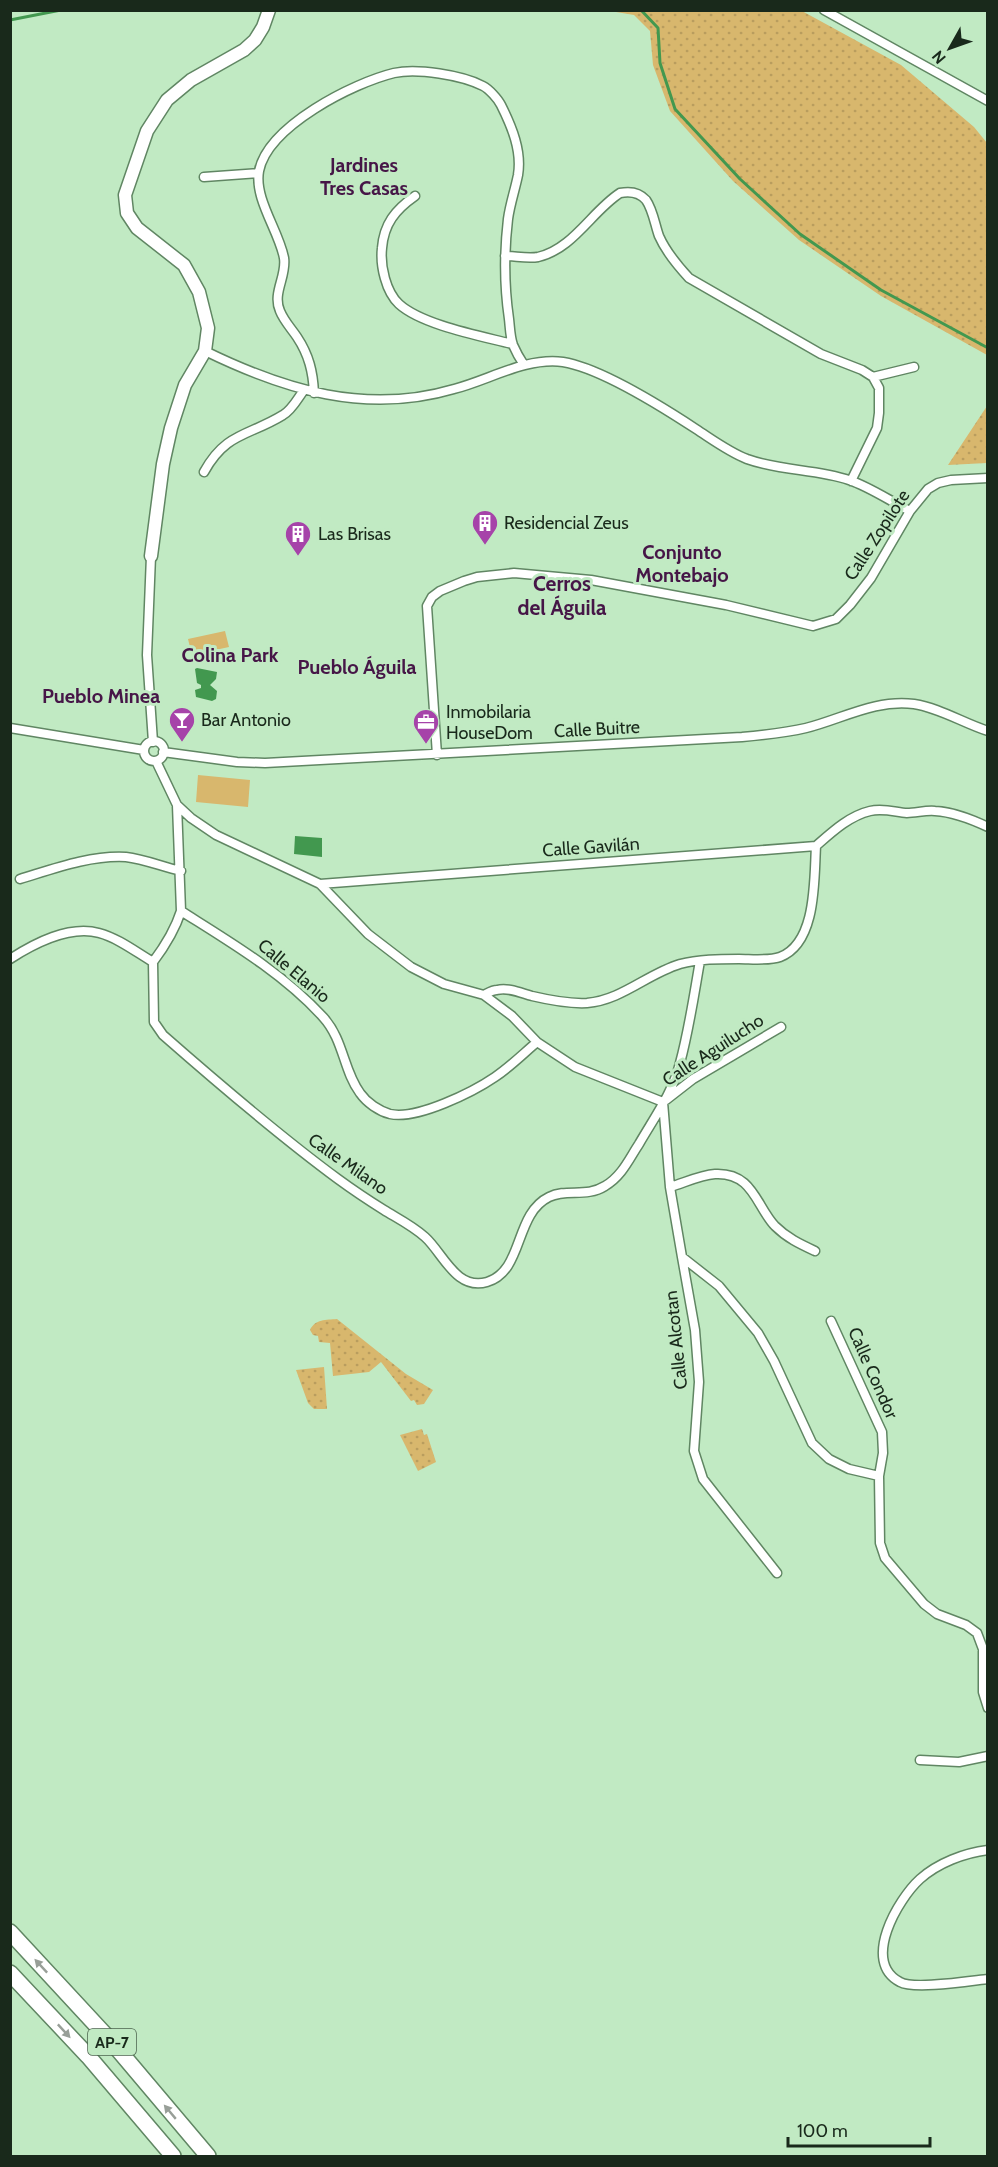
<svg xmlns="http://www.w3.org/2000/svg" width="998" height="2167" viewBox="0 0 998 2167" font-family="Cabin,sans-serif">
	<style>
		.grass { fill: url(#grass-dots) }
		.pitch { fill: #d8b76d }
		.water { fill: #42984f }
		.lines { fill: none; stroke-linecap: round; stroke-linejoin: round }
		.stream { stroke: #42984f; stroke-width: 3 }
		.street-casing { stroke: #608663; stroke-width: 11 }
		.secondary-casing { stroke: #608663; stroke-width: 15 }
		.highway-casing { stroke: #608663; stroke-width: 18 }
		.street { stroke: #fff; stroke-width: 8 }
		.secondary { stroke: #fff; stroke-width: 12 }
		.highway { stroke: #fff; stroke-width: 15 }
		.oneway { fill: #989f98 }
		.labels { text-anchor: middle; stroke-width: 6; stroke-linejoin: round; paint-order: stroke }
		.shield { fill: #c1eac3; stroke: #4b634d; stroke-width: 1.5 }
		.shield-label { font-size: 16px; font-weight: bold; fill: #19291b }
		.poi-label { font-size: 18px; fill: #19291b; stroke: #c1eac3; text-anchor: start }
		.street-label { font-size: 18px; fill: #19291b; stroke: #c1eac3 }
		.neighbourhood-label { font-size: 20px; font-weight: bold; fill: #461647; stroke: #c1eac3 }
		.quarter-label { font-size: 21px; font-weight: bold; fill: #461647; stroke: #c1eac3 }
	</style>
	<defs>
		<pattern id="grass-dots" width="8" height="8" patternUnits="userSpaceOnUse" patternTransform="scale(1.5)"><rect width="8" height="8" fill="#d8b76d"/><path d="M2 2h.1M6 6h.1" fill="none" stroke="#b99d5e" stroke-width="1.8" stroke-linecap="round"/></pattern>
	</defs>
	<rect width="100%" height="100%" fill="#c1eac3"/>
	<!-- grass -->
	<path class="grass" d="M610,11H802L901,65L974,127L987,143V355L881,296L799,240L733,181L670,111L653,65L650,31L634,15Z
		M987,406V463L948,465Z
		M337,1319L406,1374L433,1390L424,1404L417,1405L414,1400L411,1401L381,1362L369,1372L333,1376L330,1343L319,1342L318,1336L313,1335L310,1330C315,1319 326,1320 337,1319Z
		M324,1367L327,1409H314L308,1403L296,1370Z
		M422,1429L424,1435L427,1434L436,1462L418,1471L400,1435Z"/>
	<!-- pitch -->
	<path class="pitch" d="M225,631L229,647L192,655L188,639Z
		M198,775L250,780L248,807L196,802Z"/>
	<!-- water -->
	<path class="water" d="M197,668L217,672L216,679L210,685L217,691L216,699L212,701L196,697L195,690L201,688V685L197,683L195,669Z
		M295,836L322,838V857L294,854Z"/>
	<g class="lines">
		<!-- stream -->
		<path class="stream" d="M641,10L658,28L660,63L675,109L740,179L800,234L881,290L988,348
			M10,20L61,10"/>
		<!-- street casing -->
		<g class="street-casing">
			<path id="street" d="M824,10L988,101
				M204,177L258,173
				M415,196C395,210 384,224 382,248C380,266 386,292 399,304C422,325 481,336 512,344
				M505,256C515,256 528,259 538,257C573,249 592,211 620,193C630,191 639,192 646,200C653,210 655,225 659,236C666,252 677,265 689,278L821,354L862,370L873,377L879,388V413L877,428L851,481
				M205,351C285,390 366,415 454,389C489,380 526,357 563,362C601,368 664,408 696,429C713,440 729,452 747,459C780,471 816,469 849,480C870,487 890,501 910,511
				M873,377L914,367
				M314,393C313,372 309,355 297,337C291,328 284,321 280,311C272,293 287,276 284,258C279,231 254,199 259,171C268,126 353,83 394,73C417,68 462,75 483,86C489,89 498,99 501,105C512,127 522,151 518,175C515,190 510,204 508,219C504,253 504,285 509,319C510,327 510,337 513,345C516,352 520,359 524,365
				M204,472C226,432 249,436 283,415C292,410 298,398 304,390
				M151,556L147,655L153,742
				M10,728L144,750
				M144 751a10 10 0 1 1 20 0a10 10 0 1 1-20 0Z
				M163,752L237,762L265,763L742,737C764,735 785,733 806,728C842,719 875,699 914,704C940,708 963,723 988,731
				M437,755L427,606L432,597L440,591L464,581L477,577L514,573L591,580L726,605L813,626L836,619L850,605L871,578L910,511L928,489L938,483L951,480L988,478
				M156,761L177,805L191,818L216,835L320,884L368,934L411,967L444,984L484,995L512,1016L537,1042L575,1067L663,1102L670,1187L682,1257L719,1286L758,1333L774,1361L812,1443L829,1459L849,1469L879,1476L880,1543L885,1558L924,1604L937,1614L966,1625L977,1633L983,1649V1692L988,1708
				M20,879C53,869 90,855 126,857C144,859 163,867 181,871
				M320,884L816,846C832,832 849,816 870,811C883,808 895,812 907,813C916,813 926,810 935,811C954,812 971,819 988,827
				M181,911C230,942 283,973 323,1017C344,1040 343,1070 360,1093C367,1103 379,1111 390,1114C417,1120 473,1092 495,1077C510,1067 524,1053 537,1042
				M10,959C35,943 69,925 99,933C118,938 136,952 153,962L154,1022L163,1035C220,1085 277,1134 338,1179C353,1190 368,1200 384,1210C397,1218 413,1226 425,1237C443,1253 456,1291 487,1282C524,1271 514,1214 549,1197C567,1188 586,1198 605,1186C622,1176 629,1159 639,1144C654,1118 673,1092 680,1063C689,1030 694,995 700,961
				M153,962C165,946 175,930 181,911L177,805
				M484,995C488,993 492,990 497,990C508,987 521,993 532,996C549,1000 569,1004 587,1003C622,1000 647,974 680,964C699,959 719,959 739,959C751,959 769,961 780,957C817,943 814,879 816,846
				M666,1100L693,1079L781,1027
				M670,1187C684,1183 700,1175 715,1174C753,1172 756,1206 775,1226C787,1238 800,1244 815,1251
				M682,1257L695,1330L699,1382L694,1451L703,1479L777,1573
				M831,1321L882,1432L883,1453L879,1476
				M920,1760L959,1762L988,1756
				M988,1850C964,1853 938,1863 920,1879C898,1899 861,1962 900,1982C914,1990 970,1981 988,1979"/>
		</g>
		<!-- secondary casing -->
		<g class="secondary-casing">
			<path id="secondary" d="M151,556L163,464L171,428L185,385L205,351L208,328L199,292L184,265L137,228L127,213L125,195L147,131L167,100L191,80L244,50L255,40L263,27L269,10"/>
		</g>
		<!-- highway casing -->
		<g class="highway-casing">
			<path id="highway" d="M10,1932L110,2040L208,2156
				M10,1973L88,2056L173,2156"/>
		</g>
		<!-- street -->
		<use href="#street" class="street"/>
		<!-- secondary -->
		<use href="#secondary" class="secondary"/>
		<!-- highway -->
		<use href="#highway" class="highway"/>
	</g>
	<!-- one-way arrows -->
	<defs><path id="oneway-solid" d="M-6-.8H1V-3.2L6.5 0L1 3.2V.8H-6Z" transform="scale(1.5)"/></defs>
	<g class="oneway">
		<use href="#oneway-solid" transform="translate(41 1966) rotate(-133)"/>
		<use href="#oneway-solid" transform="translate(64 2031) rotate(47)"/>
		<use href="#oneway-solid" transform="translate(170 2112) rotate(-130)"/>
	</g>
	<!-- icons -->
	<defs>
		<g id="building-pin" transform="scale(1.35)"><path d="M0 17L-7.5 6A9.5 9.5 0 1 1 7.5 6Z" fill="#a643a9" stroke="#c1eac3"/><path d="M-4-6H4V6H1V3H-1V6H-4ZM-2.5-4.3h1.7v1.8h-1.7ZM.8-4.3h1.7v1.8H.8ZM-2.5-1h1.7V.8h-1.7ZM.8-1h1.7V.8H.8Z" fill="#fff"/></g>
		<g id="bar-pin" transform="scale(1.35)"><path d="M0 17L-7.5 6A9.5 9.5 0 1 1 7.5 6Z" fill="#a643a9" stroke="#c1eac3"/><path d="M-6-5H6L.8 .8V4.5H3.5V6h-7V4.5H-.8V.8Z" fill="#fff"/></g>
		<g id="office-pin" transform="scale(1.35)"><path d="M0 17L-7.5 6A9.5 9.5 0 1 1 7.5 6Z" fill="#a643a9" stroke="#c1eac3"/><path d="M-6-3h4V-5.5h4V-3h4V5H-6ZM-1-4.5V-3h2v-1.5ZM-6 0V1H6V0Z" fill="#fff"/></g>
	</defs>
	<g fill-rule="evenodd">
		<use href="#building-pin" x="485" y="523"/>
		<use href="#building-pin" x="298" y="534"/>
		<use href="#bar-pin" x="182" y="720"/>
		<use href="#office-pin" x="426" y="722"/>
	</g>
	<g class="labels">
		<!-- shield labels -->
		<rect class="shield" x="88" y="2029" width="48" height="26" rx="4.5"/>
		<g class="shield-label">
			<text x="112" y="2048">AP-7</text>
		</g>
		<!-- poi labels -->
		<g class="poi-label">
			<text x="504" y="529">Residencial Zeus</text>
			<text x="318" y="540">Las Brisas</text>
			<text x="446" y="718">Inmobilaria<tspan x="446" dy="21">HouseDom</tspan></text>
			<text x="201" y="726">Bar Antonio</text>
		</g>
		<!-- street labels -->
		<g class="street-label">
			<text transform="translate(877 535) rotate(-57)" y="6">Calle Zopilote</text>
			<text transform="translate(597 729) rotate(-3)" y="6">Calle Buitre</text>
			<text transform="translate(591 847) rotate(-4)" y="6">Calle Gavilán</text>
			<text transform="translate(294 971) rotate(40)" y="6">Calle Elanio</text>
			<text transform="translate(713 1050) rotate(-33)" y="6">Calle Aguilucho</text>
			<text transform="translate(348 1164) rotate(35)" y="6">Calle Milano</text>
			<text transform="translate(676 1340) rotate(-96)" y="6">Calle Alcotan</text>
			<text transform="translate(873 1373) rotate(66)" y="6">Calle Condor</text>
		</g>
		<!-- neighbourhood labels -->
		<g class="neighbourhood-label">
			<text x="364" y="172">Jardines<tspan x="364" dy="23">Tres Casas</tspan></text>
			<text x="682" y="559">Conjunto<tspan x="682" dy="23">Montebajo</tspan></text>
			<text x="230" y="662">Colina Park</text>
			<text x="357" y="674">Pueblo Águila</text>
			<text x="101" y="703">Pueblo Minea</text>
		</g>
		<!-- quarter labels -->
		<g class="quarter-label">
			<text x="562" y="591">Cerros<tspan x="562" dy="24">del Águila</tspan></text>
		</g>
	</g>
	<!-- border -->
	<rect width="998" height="2167" fill="none" stroke="#19291b" stroke-width="24"/>
	<!-- north arrow -->
	<g transform="translate(950 48) rotate(230)" stroke="#c1eac3" stroke-width="4.5" paint-order="stroke">
	<path d="M0-4.5L10 22L0 15L-10 22Z" fill="#19291b"/>
	<text y="-9" font-size="16" font-weight="bold" text-anchor="middle" fill="#19291b">N</text>
	</g>
	<!-- scale -->
	<path d="M788 2137v9h142v-9" fill="none" stroke="#19291b" stroke-width="3"/>
	<text x="797" y="2137" font-size="18" fill="#19291b" stroke="#c1eac3" stroke-width="4.5" paint-order="stroke">100 m</text>
</svg>
